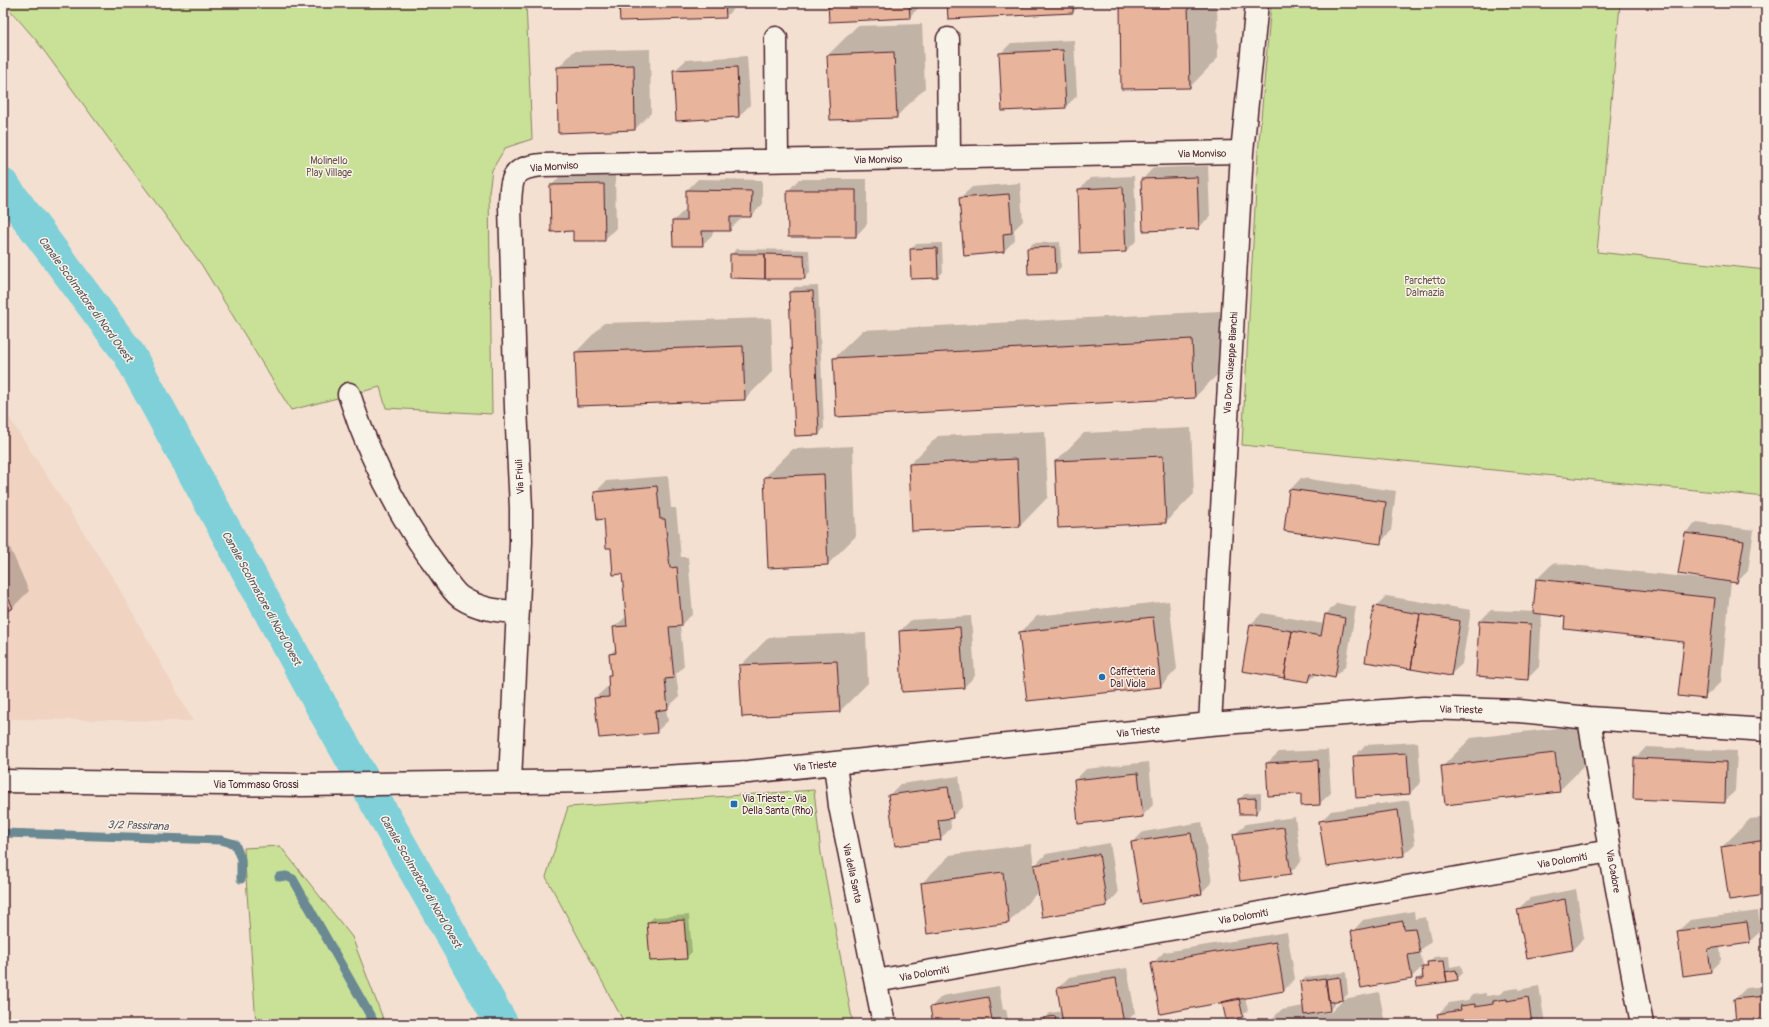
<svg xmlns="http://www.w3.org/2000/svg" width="1769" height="1027" viewBox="0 0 1769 1027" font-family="Pangolin,sans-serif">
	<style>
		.built { fill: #f0d3c1 }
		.green { fill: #c9e197; stroke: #8a8061 }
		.shadow { fill: #0003 }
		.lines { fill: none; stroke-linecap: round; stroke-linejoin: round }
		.stream { stroke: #6a8993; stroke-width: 9 }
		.canal { stroke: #7fd0d8; stroke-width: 33 }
		.building { fill: #e9b49c; stroke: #4a1f2b }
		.minor-casing { stroke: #4a1f2b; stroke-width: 25 }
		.minor { stroke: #f7f3e8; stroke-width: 22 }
		.poi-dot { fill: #1f6fb2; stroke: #f7f3e8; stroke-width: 1.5 }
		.labels { text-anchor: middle; stroke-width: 3; stroke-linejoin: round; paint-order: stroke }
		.street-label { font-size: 10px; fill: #4a1f2b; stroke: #f7f3e8 }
		.park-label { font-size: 10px; fill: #6a5046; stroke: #f7f3e8 }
		.poi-label { font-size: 10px; fill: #4a1f2b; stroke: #f7f3e8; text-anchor: start }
		.water-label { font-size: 11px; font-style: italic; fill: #5a545f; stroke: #f7f3e8 }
	</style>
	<rect width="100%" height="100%" fill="#f3e0d1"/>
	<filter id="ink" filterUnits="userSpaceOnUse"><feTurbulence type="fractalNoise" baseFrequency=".025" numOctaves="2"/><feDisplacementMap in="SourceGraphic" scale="8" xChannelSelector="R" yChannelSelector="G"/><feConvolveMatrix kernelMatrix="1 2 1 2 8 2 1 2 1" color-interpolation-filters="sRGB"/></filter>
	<g filter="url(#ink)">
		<!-- built -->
		<path class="built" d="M3,408L116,583L193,721L3,719Z"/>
		<!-- green -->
		<path class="green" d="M4,3H526L532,139L505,148L492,170L489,192L492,414L386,408L380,387L291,410L201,264L36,40Z
			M1271,3H1602L1620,5L1597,252L1766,270V497L1242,445L1258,153Z
			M814,790L821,853L853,1024H625L546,877L568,807Z
			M280,846L352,937L385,1024H256L244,848Z"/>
		<!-- shadow -->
		<path class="shadow" d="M620,3H739L725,17Z
			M829,3H920L921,6L909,17Z
			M948,3H1082L1073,12Z
			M1121,3H1217L1218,58L1190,87Z
			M922,24L925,88L896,117L828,55L857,26Z
			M1074,40L1077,96L1065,107L1000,54L1011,43Z
			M650,49L651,113L635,129L558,68L574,51Z
			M747,56L750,105L739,116L674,71L686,60Z
			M1208,166L1210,217L1198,228L1142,180L1153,168Z
			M562,174H615L616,228L604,240L551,186Z
			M1134,176L1137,240L1126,251L1079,190L1090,178Z
			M698,179L762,180V205L751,216H741V219L729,230H713V234L702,245L673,221L685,210H687V190Z
			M799,179H867V224L856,236L788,191Z
			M1020,183L1023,221L1014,230L1015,240L1004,251L960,198L972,187Z
			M1060,242L1061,267L1056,272L1028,249L1033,243Z
			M942,243L943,272L938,277L911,249L916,244Z
			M736,249L809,250L810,272L804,278L731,255Z
			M818,286L824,428L819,434L790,293L795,287Z
			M1220,311L1223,369L1195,397L834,358L863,330Z
			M771,318L773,371L745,399L577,405L576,352L604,323Z
			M1191,428L1194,494L1166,522L1056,461L1084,433Z
			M1045,431L1048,497L1020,526L910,464L938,436Z
			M853,446L856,536L828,564L765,477L793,449Z
			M668,476L671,508H676L681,557H688L693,614L680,625L684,666L676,674L679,697L666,709L668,721L656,732L595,698L607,687H609V676L612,672L610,654L616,648L614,627L627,616L623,573L612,547L604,518L595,493L606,481Z
			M1301,478L1396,491L1391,531L1380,543L1290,490Z
			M1697,522L1754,530L1748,571L1737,582L1731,581L1721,682L1704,698L1685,641L1566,616L1542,613L1539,667L1528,678L1477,675L1480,621L1491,610L1534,612L1537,579L1553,563L1714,580L1685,533Z
			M3,532L29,591L12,608L3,612Z
			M1386,596L1471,610L1462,664L1450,675L1375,607Z
			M1169,601L1177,669L1161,686L1021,632L1037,616Z
			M1337,603L1356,607L1346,666L1334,677L1317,674L1309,681L1251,624L1262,613L1324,624L1326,614Z
			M971,616L975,676L964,687L903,690L900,631L911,620Z
			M866,633L868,683L840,711L740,666L769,637Z
			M1583,725L1588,762L1559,791L1442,767L1471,738Z
			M1418,742L1421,782L1410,793L1354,757L1365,745Z
			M1646,747L1737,751L1735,791L1724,802L1635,759Z
			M1328,750L1331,793L1319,804L1302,793L1267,763L1279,752Z
			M1149,762L1153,805L1142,816L1075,780L1086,769Z
			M959,776L963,806L952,817H950L951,828L940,839L889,795L900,784Z
			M1261,793V808L1256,813H1240L1239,799L1245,794Z
			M1409,800L1415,844L1403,855L1320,822L1331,811Z
			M1295,817L1301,862L1290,873L1234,835L1246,824Z
			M1766,817V894L1722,847L1750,819Z
			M1202,822L1212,882L1201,893L1132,843L1143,832Z
			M1110,843L1118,893L1107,905L1037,887V893L1009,922L928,932L922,883L950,855L1031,844L1034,866L1046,854Z
			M1576,889L1584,938L1573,949L1528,957L1518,909L1530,898Z
			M1414,911L1415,919L1426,917L1431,941L1420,951L1423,966L1411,978L1352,932L1363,920Z
			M1758,911L1761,931L1749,942L1720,946L1721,960L1710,971L1678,931L1690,920Z
			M689,915L692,952L686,958L648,922L654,917Z
			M1287,932L1295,979L1284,990L1245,997L1248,1010L1242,1016V1020L1238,1024H1196L1227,1019L1223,1001L1152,964L1164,952Z
			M1449,956L1450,967L1461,965L1463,973L1457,979L1417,980L1423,974V968L1434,957Z
			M1127,968L1135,1013L1124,1024H1046L1045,1018L1050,1013L1062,1011L1058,988L1069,977Z
			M1346,972L1348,994L1343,999L1335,1000V1004L1330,1010L1318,1012V1014L1331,1012L1344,999L1379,992L1385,1024H1267L1281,1010L1304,1006L1301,982L1306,977Z
			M999,986L1003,1010L1006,1009L1009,1024H934L931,1007L942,996Z
			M1539,986L1545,1024H1440L1438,1014L1449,1003L1468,1000L1472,995L1486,993V996L1501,994L1505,990L1518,988V990Z
			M1766,986V1024H1737L1735,999L1746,988Z"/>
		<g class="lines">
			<!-- stream -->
			<path class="stream" d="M3,833L221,840L235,844L241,859V879
				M279,877L286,876L293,879L375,1024"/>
			<!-- canal -->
			<path class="canal" d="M3,185L129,354L322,707L502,1024"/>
		</g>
		<!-- building -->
		<path class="building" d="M619,3H725L726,18L620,21Z
			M828,3H909L910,18L829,22Z
			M947,3H1073V13L948,19Z
			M1120,3H1188L1190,88L1121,89Z
			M1063,50L1066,108L1002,111L999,53Z
			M894,52L897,118L830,120L827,55Z
			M634,65L635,130L558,133L557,67Z
			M737,67L739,117L676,121L673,70Z
			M1197,177L1199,229L1143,231L1141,179Z
			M604,184L605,241H573V231L551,232L550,185Z
			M1123,187L1126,252L1080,254L1078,189Z
			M686,190L752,191L751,217H730V231H702L703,246H673L672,221H686Z
			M787,190H856V237H788Z
			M1009,194L1012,233L1003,234L1004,252L964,256L959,198Z
			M1055,247L1056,273L1028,274L1027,248Z
			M937,248L938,278L911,279L910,249Z
			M730,254H765V279L730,278Z
			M765,254L804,255L805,279H765Z
			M813,291L819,435L795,436L789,292Z
			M1192,339L1195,398L836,417L833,358Z
			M743,346L745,400L577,406L575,352Z
			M1163,456L1166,523L1058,528L1055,461Z
			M1017,459L1020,527L912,531L909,464Z
			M824,474L828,565L768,568L764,477Z
			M657,486L660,519H665L670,568L677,567L682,626L669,627L674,678L665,679L668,709L655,711L657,733L599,738L594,698L609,697L608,675H611L609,654L616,653L613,627L627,626L622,574L613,575L611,548H606L604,519L597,520L594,492Z
			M1289,489L1386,502L1381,544L1284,531Z
			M1685,533L1744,541L1737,583L1678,574Z
			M1536,579L1715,598L1705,699L1678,696L1684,642L1564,629L1565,617L1533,613Z
			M3,586L13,608L3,613Z
			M1374,606L1420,614L1411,669L1365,662Z
			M1325,614L1345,618L1335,678L1311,673L1309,682L1284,678L1292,631L1321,636Z
			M1420,614L1460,621L1451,676L1411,669Z
			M1153,617L1161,687L1027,701L1019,632Z
			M1479,621L1531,624L1528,680L1476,676Z
			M1250,624L1292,631L1284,678L1242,671Z
			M960,627L964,688L902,692L899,631Z
			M837,661L840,712L742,717L739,665Z
			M1407,753L1410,794L1356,798L1353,756Z
			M1555,753L1560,792L1445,805L1441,766Z
			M1634,758L1726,762L1725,803L1633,799Z
			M1318,760L1320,805L1301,806V794L1268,796L1266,763Z
			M1138,773L1143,817L1078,824L1074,780Z
			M948,787L953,818L938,820L941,840L895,846L888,795Z
			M1256,798V814H1239L1238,799Z
			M1398,810L1404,856L1326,867L1319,821Z
			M1284,827L1291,874L1240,881L1233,834Z
			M1191,833L1202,894L1141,904L1131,842Z
			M1766,840V895L1729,900L1721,847Z
			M1099,854L1107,906L1042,917L1034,865Z
			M1003,872L1009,923L927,934L921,883Z
			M1565,899L1573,950L1527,958L1517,909Z
			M684,920L687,959L650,961L647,922Z
			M1403,921L1404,929L1415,928L1420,953L1408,955L1412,979L1361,988L1351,931Z
			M1747,922L1750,943L1708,949L1711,972L1683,976L1677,931Z
			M1276,942L1284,991L1160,1014L1151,963Z
			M1444,961L1447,982L1417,986L1416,979H1423L1422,967H1428L1427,962Z
			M1456,970L1458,980L1447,982L1445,972Z
			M1340,977L1343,1000L1329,1002L1326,979Z
			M1116,978L1124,1024H1063L1057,988Z
			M1325,978L1330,1011L1304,1015L1300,982Z
			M1766,996V1024H1736L1734,999Z
			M988,997L992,1020H995L996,1024H933L930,1007Z
			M1528,997L1532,1024H1439L1437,1014L1461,1010L1460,1006L1475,1004V1007L1493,1004V1001L1507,999V1001Z
			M1239,998L1243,1017L1236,1018L1237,1024H1227L1222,1002Z
			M1055,1016L1056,1024H1045L1043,1018Z
			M1351,1020L1352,1024H1331Z"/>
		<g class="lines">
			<!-- minor casing -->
			<g class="minor-casing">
				<path id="minor" d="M776,38L777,160
					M948,39L949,158
					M349,394C369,457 400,518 439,570C445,579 452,591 460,597C478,609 497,611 518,612
					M1589,718L1610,851L1642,1024
					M1210,724L1242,152L1257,3
					M835,763L840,806L884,1024
					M3,781L302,785L594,781L748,772L1210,724L1424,708L1519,711L1589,718L1766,730
					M510,782L521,542V508L516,408L510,206C511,178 511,168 542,165L1242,152
					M876,981L1610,851"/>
			</g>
			<!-- minor -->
			<use href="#minor" class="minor"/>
		</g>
	</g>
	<!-- markers -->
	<g class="poi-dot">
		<circle cx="1102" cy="677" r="4"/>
		<rect x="730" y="800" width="8" height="8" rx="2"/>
	</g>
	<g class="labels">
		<!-- street labels -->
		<g class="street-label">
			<text transform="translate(1202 153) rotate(-1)" y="4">Via Monviso</text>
			<text transform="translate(878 159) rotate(-1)" y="4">Via Monviso</text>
			<text transform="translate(554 166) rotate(-4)" y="4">Via Monviso</text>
			<text transform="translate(1230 363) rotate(-86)" y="4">Via Don Giuseppe Bianchi</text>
			<text transform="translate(519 477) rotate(-93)" y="4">Via Friuli</text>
			<text transform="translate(1461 709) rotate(1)" y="4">Via Trieste</text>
			<text transform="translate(1138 731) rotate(-6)" y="4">Via Trieste</text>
			<text transform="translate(815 765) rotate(-5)" y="4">Via Trieste</text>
			<text x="256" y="788">Via Tommaso Grossi</text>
			<text transform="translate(1562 860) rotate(-10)" y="4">Via Dolomiti</text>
			<text transform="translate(1614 871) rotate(80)" y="4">Via Cadore</text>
			<text transform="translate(853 873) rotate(78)" y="4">Via della Santa</text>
			<text transform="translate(1243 916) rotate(-10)" y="4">Via Dolomiti</text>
			<text transform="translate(924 973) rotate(-10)" y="4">Via Dolomiti</text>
		</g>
		<!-- park labels -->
		<g class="park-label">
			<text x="329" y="164">Molinello<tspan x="329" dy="12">Play Village</tspan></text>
			<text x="1425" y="284">Parchetto<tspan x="1425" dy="12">Dalmazia</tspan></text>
		</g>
		<!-- poi labels -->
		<g class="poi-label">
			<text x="1110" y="675">Caffetteria<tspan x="1110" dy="12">Dal Viola</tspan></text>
			<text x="742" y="802">Via Trieste - Via<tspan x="742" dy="12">Della Santa (Rho)</tspan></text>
		</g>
		<!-- water labels -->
		<g class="water-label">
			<text transform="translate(86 299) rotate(54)" y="4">Canale Scolmatore di Nord Ovest</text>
			<text transform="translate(262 598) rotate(61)" y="4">Canale Scolmatore di Nord Ovest</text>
			<text transform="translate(138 825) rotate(2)" y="4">3/2 Passirana</text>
			<text transform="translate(421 881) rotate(60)" y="4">Canale Scolmatore di Nord Ovest</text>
		</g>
	</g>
	<!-- margin -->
	<rect width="1769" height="1027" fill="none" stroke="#f7f3e8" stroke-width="16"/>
	<rect x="8" y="8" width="1753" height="1011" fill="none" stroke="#4a1f2b" stroke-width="1.5" filter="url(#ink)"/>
</svg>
